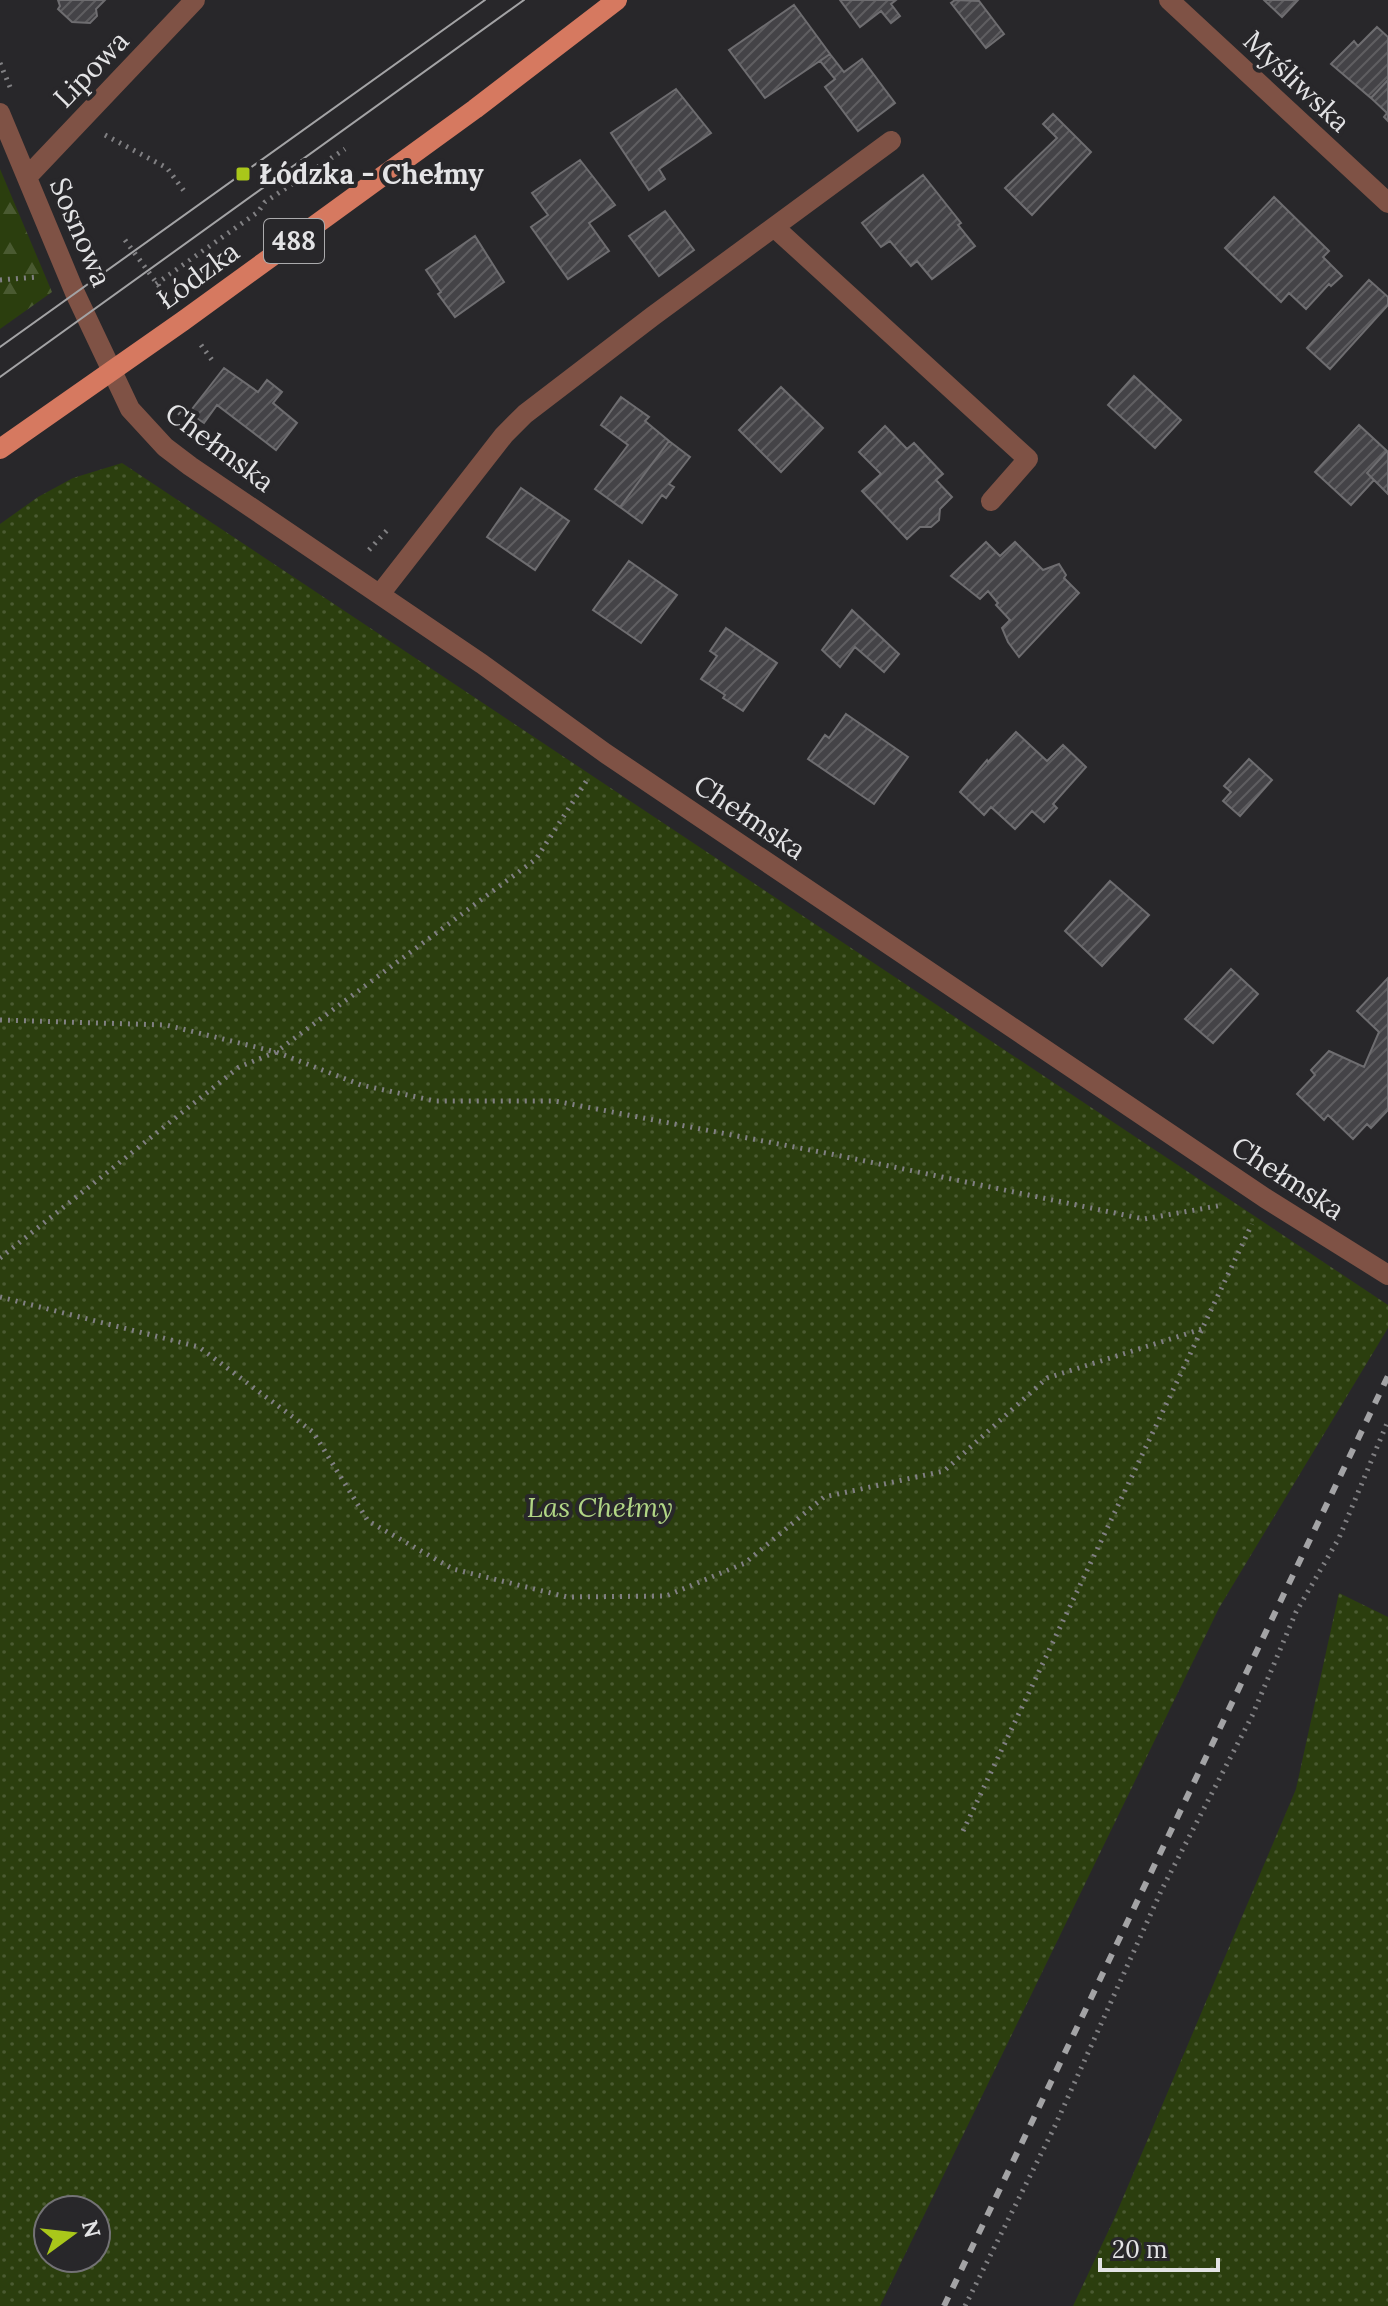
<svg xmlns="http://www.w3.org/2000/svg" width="1388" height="2306" viewBox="0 0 1388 2306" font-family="Lora,serif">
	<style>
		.forest { fill: url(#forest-firs) }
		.park { fill: url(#park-dots); fill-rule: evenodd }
		.building { fill: url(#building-hatch); stroke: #6e6d70; stroke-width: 2 }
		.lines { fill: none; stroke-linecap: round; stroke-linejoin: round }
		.path { stroke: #818083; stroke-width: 5; stroke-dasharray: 2 6; stroke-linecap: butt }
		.minor { stroke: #7f5245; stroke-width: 20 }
		.major { stroke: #d67960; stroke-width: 20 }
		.tram { stroke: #a3a3a5; stroke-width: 2 }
		.rail { stroke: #a3a3a5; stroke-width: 6; stroke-dasharray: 10 10; stroke-linecap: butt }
		.poi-dot { fill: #a9c71a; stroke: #28272a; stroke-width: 3 }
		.labels { text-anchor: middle; stroke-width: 8; stroke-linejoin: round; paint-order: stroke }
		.shield { fill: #28272a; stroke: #ababad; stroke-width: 2 }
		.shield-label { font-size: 26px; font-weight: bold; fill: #e3e3e5 }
		.street-label { font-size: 28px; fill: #e3e3e5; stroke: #28272a }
		.poi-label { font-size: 28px; font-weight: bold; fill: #e3e3e5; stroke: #28272a; text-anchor: start }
		.park-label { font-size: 28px; font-style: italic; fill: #b1d685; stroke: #28272a }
	</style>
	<defs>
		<pattern id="forest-firs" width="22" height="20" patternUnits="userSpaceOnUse" patternTransform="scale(2)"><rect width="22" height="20" fill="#2b3e0e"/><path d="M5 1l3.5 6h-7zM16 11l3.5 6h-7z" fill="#4a5a31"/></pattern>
		<pattern id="park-dots" width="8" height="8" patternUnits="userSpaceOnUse" patternTransform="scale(2)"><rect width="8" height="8" fill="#2b3e0e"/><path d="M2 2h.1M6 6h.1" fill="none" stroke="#4a5a31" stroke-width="1.8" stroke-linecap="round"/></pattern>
		<pattern id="building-hatch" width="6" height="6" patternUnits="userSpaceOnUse" patternTransform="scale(2)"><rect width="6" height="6" fill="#444347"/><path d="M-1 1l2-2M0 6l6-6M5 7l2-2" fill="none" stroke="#5f5e61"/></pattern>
	</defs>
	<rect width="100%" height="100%" fill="#28272a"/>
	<!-- forest -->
	<path class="forest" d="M0,169L52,292L0,329Z"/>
	<!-- park -->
	<path class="park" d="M122,463L1388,1305V1328L1219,1608L880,2306H0V524L38,497L73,478ZM96,2210V2258H48V2210Z
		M1339,1593L1388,1617V2306H1073L1114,2219L1296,1789Z"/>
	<!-- building -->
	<path class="building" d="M58,0H105L96,9L97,16L90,23L72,22L58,9L60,6Z
		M840,0H896L891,4L900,16L891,23L881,11L860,27Z
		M955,0L979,1L1004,34L986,48L951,3Z
		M1264,0H1298L1282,17Z
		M794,5L830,54L765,98L729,50Z
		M1377,27L1388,37V80L1371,98L1331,64L1354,41L1358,46Z
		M830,54L844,72L862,59L895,103L858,131L825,87L835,79L820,61Z
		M1388,80V121L1384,117L1387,113L1371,98Z
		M676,89L711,133L659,169L665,179L649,190L611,133Z
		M1053,114L1091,152L1032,215L1005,188L1057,138L1043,124Z
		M580,160L615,205L589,223L609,251L568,279L531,227L548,215L532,193Z
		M923,175L961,223L958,225L975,246L932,279L917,261L911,266L890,241L881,247L862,223Z
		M1274,197L1329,251L1323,257L1342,276L1331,286L1329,284L1306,309L1289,293L1281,302L1225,248Z
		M665,211L694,250L659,276L629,236Z
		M475,236L504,282L455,317L438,294L441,292L426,270Z
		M1369,280L1388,297V305L1330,369L1307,348Z
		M224,368L258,392L267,380L282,392L273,403L297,423L276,450L217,405L204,423L189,413Z
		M1134,376L1181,420L1155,448L1108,405Z
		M781,387L823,428L781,472L739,430Z
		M621,397L649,417L645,421L669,441L620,507L595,489L628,445L601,425Z
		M1359,425L1387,451L1367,473L1374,480L1351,505L1315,472Z
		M885,426L907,449L914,443L943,474L936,480L952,497L940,509L939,520L931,527H920L907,539L862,491L881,474L859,452Z
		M669,441L690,457L669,484L674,487L666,498L662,495L642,523L620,507Z
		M1387,451L1388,452V494L1367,473Z
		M521,488L569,521L535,570L487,537Z
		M986,542L1000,556L1015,542L1043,570L1059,564L1066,575L1064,578L1079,593L1019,657L1008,642L1002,628L1010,620L996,605L998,603L988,591L980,599L951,576Z
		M629,561L677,595L641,643L593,610Z
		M852,610L899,654L884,672L855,647L840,667L822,650Z
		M726,628L777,663L743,711L723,698L725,695L701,679L717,656L710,651Z
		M846,714L908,757L874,804L808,759L825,735L829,738Z
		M1016,732L1047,761L1063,745L1086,767L1053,804L1057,808L1044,822L1032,811L1015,829L991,807L984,815L960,792L987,760L988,762Z
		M1249,759L1272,780L1240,816L1223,801L1231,792L1224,786Z
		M1110,881L1149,915L1102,966L1065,931Z
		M1231,969L1258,994L1213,1043L1185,1019Z
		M1388,978V1110L1371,1128L1367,1124L1353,1139L1328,1115L1324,1120L1297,1094L1315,1075L1311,1070L1329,1051L1364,1067L1379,1032L1357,1011Z"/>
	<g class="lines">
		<!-- path -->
		<path class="path" d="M0,63L10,87
			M105,135L167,168L187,195
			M125,240L164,293
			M0,280L37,277
			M156,284L258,212L265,202L345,149
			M201,345L212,360
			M173,407L200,431L234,455
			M369,550L390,527
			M0,1020L166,1025L276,1052L361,1085L435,1101H555L836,1155L1144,1219L1223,1205
			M0,1258L239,1067L276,1052L536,859L589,777
			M0,1297L199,1347L313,1432L368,1521L453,1569L567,1597L666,1596L745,1563L824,1497L944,1471L1047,1378L1202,1329
			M963,1831L1252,1224
			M965,2306L1054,2128L1162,1889L1252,1716L1296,1612L1339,1538L1388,1421"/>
		<!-- minor -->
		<path class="minor" d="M1169,0L1388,203
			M0,113L75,293L130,409L165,447L190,466L482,664L605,753L1265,1198L1388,1275
			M27,177L195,0
			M774,227L1028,459L991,501
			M380,594L504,435L525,414L653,316L891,141"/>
		<!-- major -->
		<path class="major" d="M0,449L183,321L475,109L617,0"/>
		<!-- tram -->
		<path class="tram" d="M0,347L485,0
			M0,377L524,0"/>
		<!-- rail -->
		<path class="rail" d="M944,2306L1388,1376"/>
	</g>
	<!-- markers -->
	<rect class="poi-dot" x="235" y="166" width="16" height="16" rx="4"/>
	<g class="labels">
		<!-- shield labels -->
		<rect class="shield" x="264" y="219" width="60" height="44" rx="6"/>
		<g class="shield-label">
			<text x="294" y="250">488</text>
		</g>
		<!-- street labels -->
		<g class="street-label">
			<text transform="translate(91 69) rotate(-46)" y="10">Lipowa</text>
			<text transform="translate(1297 81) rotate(43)" y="10">Myśliwska</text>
			<text transform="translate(81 232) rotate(67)" y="10">Sosnowa</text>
			<text transform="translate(198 275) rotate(-36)" y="10">Łódzka</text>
			<text transform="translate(220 447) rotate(37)" y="10">Chełmska</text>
			<text transform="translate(750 817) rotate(34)" y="10">Chełmska</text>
			<text transform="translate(1288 1178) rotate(33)" y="10">Chełmska</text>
		</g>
		<!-- poi labels -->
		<g class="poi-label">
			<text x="259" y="184">Łódzka - Chełmy</text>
		</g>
		<!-- park labels -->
		<g class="park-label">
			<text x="600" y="1517">Las Chełmy</text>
		</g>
	</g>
	<!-- north arrow -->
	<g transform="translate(72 2234) rotate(75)"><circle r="38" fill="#28272a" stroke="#737275" stroke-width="2"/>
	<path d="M0-6L14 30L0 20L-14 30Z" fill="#a9c71a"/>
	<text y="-12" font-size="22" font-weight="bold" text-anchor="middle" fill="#e3e3e5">N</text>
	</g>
	<!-- scale -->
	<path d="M1100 2258v12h118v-12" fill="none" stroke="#e3e3e5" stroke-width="4"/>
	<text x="1112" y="2258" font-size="24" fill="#e3e3e5" stroke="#28272a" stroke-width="6" paint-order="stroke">20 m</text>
</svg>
